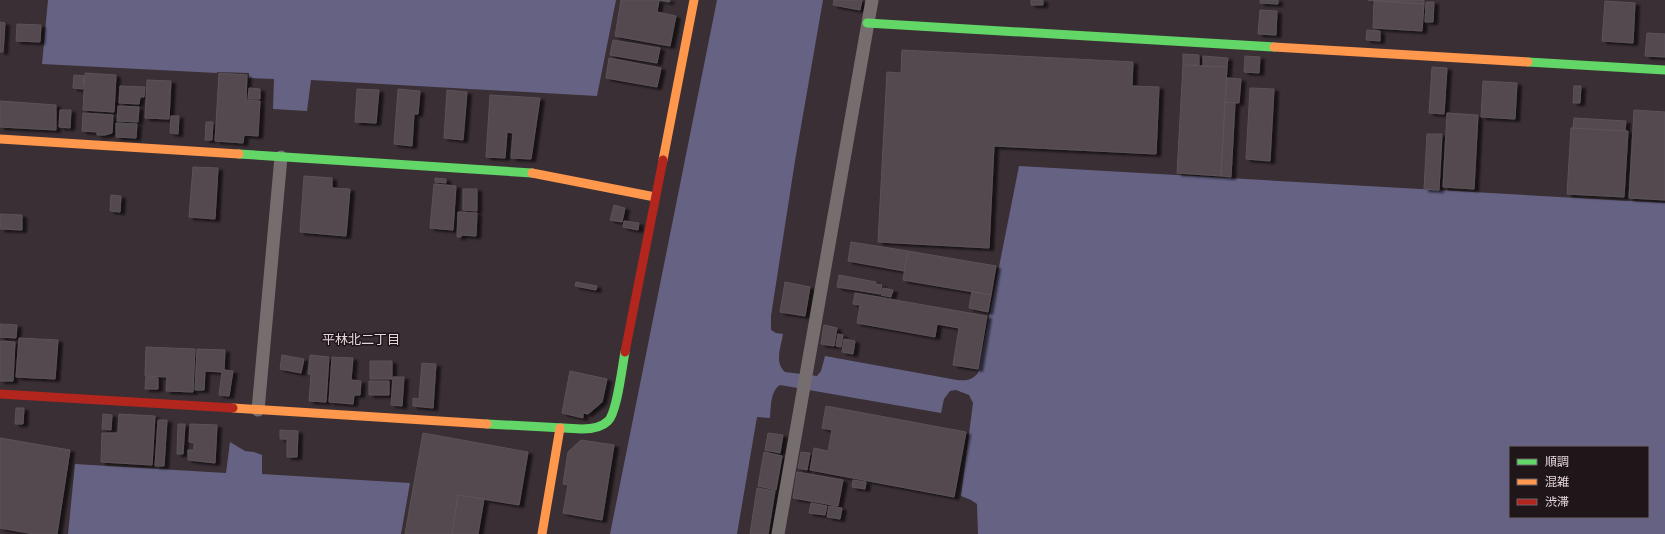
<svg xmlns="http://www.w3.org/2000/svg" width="1665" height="534" viewBox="0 0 1665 534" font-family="Georgia,'Noto Sans JP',serif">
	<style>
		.water { fill: #656284; fill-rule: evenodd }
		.building { fill: #524950; stroke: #5b5359; filter: url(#shadow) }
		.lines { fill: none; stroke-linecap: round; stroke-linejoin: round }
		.street { stroke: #766e6e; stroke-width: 13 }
		.fast { stroke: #63d668; stroke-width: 9 }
		.slow { stroke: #ff974d; stroke-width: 9 }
		.jam { stroke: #b3261e; stroke-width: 9 }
		.labels { text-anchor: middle; stroke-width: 3; stroke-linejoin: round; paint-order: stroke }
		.neighbourhood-label { font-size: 13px; fill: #e4d6dc; stroke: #1f161a }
	</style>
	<defs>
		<filter id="shadow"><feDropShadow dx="4.5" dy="2.5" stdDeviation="1" flood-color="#0009"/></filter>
	</defs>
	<rect width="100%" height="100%" fill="#3a2f34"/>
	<!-- water -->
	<path class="water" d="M48,0H616L597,96L311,80L307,111L273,109L274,79L249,78V73L217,72V73L42,64Z
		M717,0H823L795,161L771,316V330L776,333L783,334C781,347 774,362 785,372L817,376L821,371L825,356L957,380C967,381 972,380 978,373L1019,166L1665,203V534H978L977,504L971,500L961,496L973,403L969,395L956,390L950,391L944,399L941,413L780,385C770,391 771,408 770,418L757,417L737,534H610ZM1510,447H1648V517H1510Z
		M230,442L245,451L254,452L262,455V474L410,483L401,534H68L75,464L226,473Z"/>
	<!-- building -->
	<path class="building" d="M621,0H670L669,2L659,0L657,12L676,16L670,46L615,36Z
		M834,0H862L860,10L833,5Z
		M1031,0H1043V5H1031Z
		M1260,0H1278V4L1260,3Z
		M1368,0H1424V4Z
		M1374,1L1424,4L1422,31L1373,28Z
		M1605,1L1635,3L1633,43L1602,41Z
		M1426,2H1434L1433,22H1425Z
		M1260,10L1277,11L1276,35L1258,34Z
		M0,22L5,23L3,52H0Z
		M17,24L41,25L40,42L16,41Z
		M1367,30L1380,31V41L1366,40Z
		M1647,33L1665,34V57L1645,56Z
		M613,40L660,48L657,63L610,55Z
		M902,50L1133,62L1132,86L1159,87L1156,154L994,146L989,248L878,242L887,72L901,73Z
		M1183,54L1199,55V65H1183Z
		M1203,56L1228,58L1227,67L1203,66Z
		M1245,56L1260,57L1259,73L1244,72Z
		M609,58L661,68L657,87L606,78Z
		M1183,65L1227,67L1221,176L1177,173Z
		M1432,67L1447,68L1444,114L1429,113Z
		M85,73L116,75L114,112L83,110Z
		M219,73L247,75L246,100L260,101L258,136L244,135L243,143L215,141Z
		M74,75L84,76L83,89L73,88Z
		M1227,78L1241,79L1239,103L1225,102Z
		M147,80L171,81L169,119L145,118Z
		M1483,81L1517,83L1515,119L1481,117Z
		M120,86L145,87L144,97H140L139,104L119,103Z
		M1574,86H1581L1580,103H1573Z
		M249,88L260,89V99H248Z
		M1250,88L1274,89L1270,161L1246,159Z
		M357,89L379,90L376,123L355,122Z
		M398,89L420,91L418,114H414L412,146L394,144Z
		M447,90L467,92L463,140L444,138Z
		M490,95L540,98L531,159L511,158L513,133L507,132L505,158L486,157Z
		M0,101L56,105V130L0,127Z
		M1225,102L1235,103L1231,177L1221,176Z
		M118,106L139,107L138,122L117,121Z
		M60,110H71L70,128L59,127Z
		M1634,110L1665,112V200L1629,198Z
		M83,113L113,115L112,133L105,135H97V132L82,131Z
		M1447,113L1478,115L1474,189L1443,187Z
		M171,116H179L178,134L170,133Z
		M1574,118L1626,121L1625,131L1573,128Z
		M206,122H213L212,140H205Z
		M116,123L137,124L136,138L116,137Z
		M1571,128L1628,131L1624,197L1567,194Z
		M1427,134H1442L1439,190L1424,189Z
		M193,167L218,168L215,219L189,217Z
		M304,176L332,178V188L350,189L346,236L300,232Z
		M435,178L446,179V183L435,182Z
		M434,184L456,186L453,230L430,228Z
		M463,189H477V211L463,210Z
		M111,195L121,196L120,212L110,211Z
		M614,205L625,208L622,222L610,220Z
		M458,212L477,213L476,236L461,235V237H457Z
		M0,214L22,215V230L0,229Z
		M624,221L639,223L638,230L623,227Z
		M851,242L908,251L904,271L848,261Z
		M908,251L996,266L991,295L903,280Z
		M839,275L876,282L875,284L882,285L880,294L837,287Z
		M576,282L597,286L596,290L575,286Z
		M785,282L810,287L805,316L780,312Z
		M883,288L893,290L891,297L881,295Z
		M972,291L991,295L988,312L969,308Z
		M855,293L987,316L978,369L953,365L959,328L937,324L935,337L857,323L860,305L853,304Z
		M0,324L17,325L16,338L0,337Z
		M824,325L837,328L834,346L821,344Z
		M838,334L843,335L841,347L836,346Z
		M19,338L58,340L55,379L16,377Z
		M844,339L855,341L853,354L842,352Z
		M0,341L15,342L13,381H0Z
		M146,347L195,349L193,392L166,391L167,377L145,376Z
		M197,349L225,350L224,370L233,371L229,396L219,395L222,372L205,371L204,390H195Z
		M282,355L304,359L301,373L280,369Z
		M310,355L329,357L326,402L309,401L311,374H308Z
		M332,357L353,358L351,380L361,381L360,395H354L353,404L329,402Z
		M370,361H392V379H370Z
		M422,363L436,364L433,408L413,406V398L419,399Z
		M570,371L607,379L602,402L588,414L583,413V418L562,413Z
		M146,377L158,378V389H145Z
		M393,377H404L402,406L391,405Z
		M369,381H389V395H369Z
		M826,406L966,432L954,497L810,470L814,448L828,451L832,430L822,428Z
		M16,408H24L23,424H15Z
		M103,414L112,415L111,430L102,429Z
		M119,414L155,416L152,465L101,462L102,433H118Z
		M158,420H167L164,466H155Z
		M178,424H185L183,454H177Z
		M190,424L217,425L215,463L188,460V450H194V443L189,442Z
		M280,430L298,431L297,457H287V439H280Z
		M423,433L528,452L519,505L458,495L452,534H405Z
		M768,433L783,435L780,453L765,450Z
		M0,438L70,450L57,534H34L0,528Z
		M581,440L614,445L602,520L563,513L568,485L563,484L568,452Z
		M764,452L782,456L776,490L758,486Z
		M801,452L810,453L807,470L798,468Z
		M797,472L843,480L838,506L793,498Z
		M853,480L866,482L865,489L852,487Z
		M757,488L775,491L768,534H750Z
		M458,495L484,499L478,534H452Z
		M811,503L827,506L825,515L809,513Z
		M829,506L842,508L840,519L827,517Z"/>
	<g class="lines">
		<!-- street -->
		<path class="street" d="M258,410L281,157
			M778,534L872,0"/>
		<!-- fast -->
		<path class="fast" d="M867,23L1274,47
			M1528,62L1665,70
			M239,154L532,173
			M487,424L582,429C591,429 601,428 608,421C617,413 622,367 625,352"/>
		<!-- slow -->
		<path class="slow" d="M1274,47L1528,62
			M0,139L239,154
			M663,160L694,0
			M532,173L655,197
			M233,408L487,424
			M542,534L560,428"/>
		<!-- jam -->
		<path class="jam" d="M625,352L663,160
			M0,394L233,408"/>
	</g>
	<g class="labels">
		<!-- neighbourhood labels -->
		<g class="neighbourhood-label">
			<text x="361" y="344">平林北二丁目</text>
		</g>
	</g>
	<!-- legend -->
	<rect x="1509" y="446" width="140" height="72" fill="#1f161a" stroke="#6e6368"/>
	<rect x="1517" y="459" width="20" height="6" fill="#63d668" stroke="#6e6368"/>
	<text x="1545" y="466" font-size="12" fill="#e4d6dc">順調</text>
	<rect x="1517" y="479" width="20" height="6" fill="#ff974d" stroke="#6e6368"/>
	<text x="1545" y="486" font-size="12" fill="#e4d6dc">混雑</text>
	<rect x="1517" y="499" width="20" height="6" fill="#b3261e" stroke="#6e6368"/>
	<text x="1545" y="506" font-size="12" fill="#e4d6dc">渋滞</text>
</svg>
